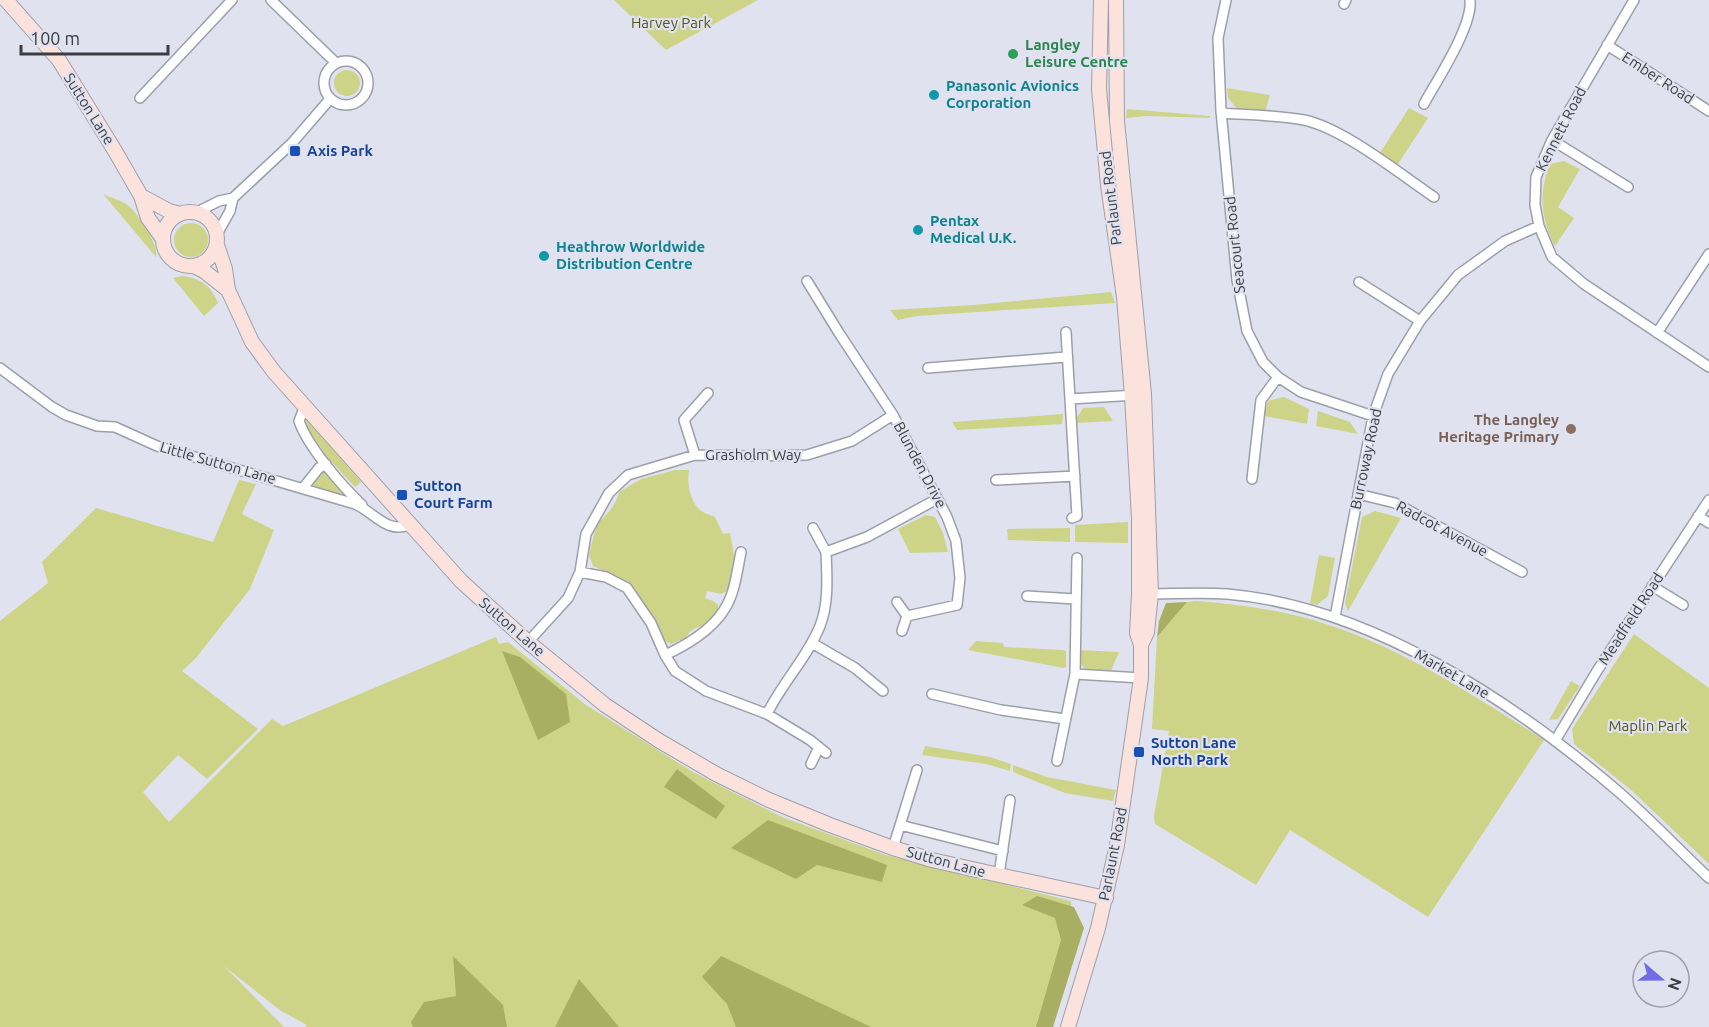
<svg xmlns="http://www.w3.org/2000/svg" width="1709" height="1027" viewBox="0 0 1709 1027" font-family="Ubuntu,sans-serif">
	<style>
		.green { fill: #cdd488 }
		.forest { fill: #a8af62 }
		.lines { fill: none; stroke-linecap: round; stroke-linejoin: round }
		.street-casing { stroke: #9c9faa; stroke-width: 12 }
		.secondary-casing { stroke: #9c9faa; stroke-width: 16 }
		.street { stroke: #fff; stroke-width: 9 }
		.secondary { stroke: #fce2dd; stroke-width: 14 }
		.leisure-dot { fill: #2e9e5b; stroke: #e0e3ef; stroke-width: 2 }
		.culture-dot { fill: #0f9aa8; stroke: #e0e3ef; stroke-width: 2 }
		.transit-dot { fill: #1a4fb4; stroke: #e0e3ef; stroke-width: 2 }
		.education-dot { fill: #8d6e63; stroke: #e0e3ef; stroke-width: 2 }
		.labels { text-anchor: middle; stroke-width: 4.5; stroke-linejoin: round; paint-order: stroke }
		.park-label { font-size: 15px; fill: #51551c; stroke: #e0e3ef }
		.leisure-label { font-size: 15px; font-weight: bold; fill: #27864d; stroke: #e0e3ef; text-anchor: start }
		.street-label { font-size: 15px; fill: #3c3d42; stroke: #e0e3ef }
		.culture-label { font-size: 15px; font-weight: bold; fill: #0d838f; stroke: #e0e3ef; text-anchor: start }
		.transit-label { font-size: 15px; font-weight: bold; fill: #164399; stroke: #e0e3ef; text-anchor: start }
		.education-label { font-size: 15px; font-weight: bold; fill: #785e54; stroke: #e0e3ef; text-anchor: end }
	</style>
	<rect width="100%" height="100%" fill="#e0e3ef"/>
	<!-- green -->
	<path class="green" d="M614,0H758L666,50Z
		M334 83a13 13 0 1 1 26 0a13 13 0 1 1-26 0Z
		M1227,88L1270,95L1265,112L1238,110L1228,98Z
		M1409,108L1428,118L1396,167L1378,156Z
		M1127,109L1210,116V118L1147,116L1126,118Z
		M1564,161L1580,169L1558,207L1574,218L1555,246C1541,220 1538,193 1550,164Z
		M103,194C111,198 124,201 130,207C139,216 159,244 156,257Z
		M174 240a17 17 0 1 1 34 0a17 17 0 1 1-34 0Z
		M182,276C201,278 211,286 218,303L204,316L173,278Z
		M1111,292L1115,303L917,316L898,320L890,310L974,305Z
		M1284,397L1309,409L1307,424L1264,416L1268,401Z
		M1104,407L1113,421L1076,423V419L1083,408Z
		M1318,411L1350,422L1358,434L1316,426Z
		M1063,414L1062,424L957,430L952,422Z
		M307,420L361,482L355,487L328,458L303,422Z
		M675,470H689C687,482 689,498 698,508C703,514 710,514 715,517L723,534L730,533L735,561L727,591L721,594L707,591L705,598L713,601L718,605C718,615 711,620 705,626C695,626 687,632 685,641L682,642L680,640L671,644L661,639L650,613L634,589L619,578L593,566L589,555L597,523C606,517 617,503 619,492L641,479Z
		M323,471H326L349,498L312,486L313,482Z
		M239,480L256,484L242,514L274,530L250,589L196,658L182,671L258,729L207,779L178,755L143,792L169,822L272,719L283,726L496,637L499,644L508,642L586,705L693,772L782,817L886,855L1071,901L1074,931L1053,1027H305L307,1025L281,1011L224,966L284,1027H0V621L48,583L42,562L96,508L213,542Z
		M1375,511L1401,518L1348,611L1345,603L1362,517Z
		M926,515L935,517L943,533L948,552L910,553L898,529Z
		M1128,522V543L1075,542V525Z
		M1070,528V542L1008,540L1007,529Z
		M1319,555L1335,558L1328,596L1317,605L1310,603Z
		M1196,601C1235,604 1275,609 1313,620C1397,644 1471,694 1544,740L1428,917L1290,830L1256,885L1155,824L1154,816L1169,731L1152,729L1157,637L1187,602Z
		M1634,634L1709,688V864L1631,790L1574,744L1572,729Z
		M976,641L1003,643L1004,647L1063,650L1066,651V667L1064,668L968,650Z
		M1079,650L1119,652L1111,671L1086,669L1081,665Z
		M1571,681L1580,686L1558,719L1549,720Z
		M925,746L990,757L1011,764L1010,771L986,764L922,755Z
		M1013,765L1047,777L1116,790L1113,801L1065,793L1013,772Z"/>
	<!-- forest -->
	<path class="forest" d="M1187,602L1157,637L1159,621L1166,603Z
		M502,651L520,657L566,694L570,722L538,740Z
		M677,769L725,806L716,819L664,787Z
		M768,820L887,865L882,882L817,865L796,879L731,848Z
		M1037,896L1074,907L1084,928L1053,1027H1036L1061,940L1055,918L1022,905Z
		M453,956L503,1005L507,1027H413L411,1022L424,1002L456,996Z
		M721,956L871,1027H736L727,1004L702,977Z
		M579,979L619,1027H555Z"/>
	<g class="lines">
		<!-- street casing -->
		<g class="street-casing">
			<path id="street" d="M271,0L336,63
				M1226,0L1218,38L1221,111L1237,280L1247,331L1263,362L1278,377L1301,392L1373,416
				M1634,0L1552,140L1536,177L1535,205L1539,226L1552,257L1584,284L1709,367
				M1344,4L1346,0
				M1607,45L1709,111
				M324 83a22 22 0 1 1 44 0a22 22 0 1 1-44 0Z
				M140,98L232,0
				M1424,104C1437,80 1473,26 1470,0
				M1221,113C1249,115 1277,115 1304,120C1343,128 1400,174 1434,197
				M1552,140L1628,187
				M195,213L219,201L233,198
				M217,234L230,211L233,198L292,143L330,99
				M807,281L839,333L893,415L947,517L956,541L960,578L957,605L907,616L902,631
				M1359,282L1420,321
				M1066,332L1070,399L1136,395
				M1657,333L1709,254
				M0,368L52,407L66,415L97,426L115,427L157,446L355,504C374,512 387,534 409,525
				M928,368L1066,357
				M1070,399L1077,516L1072,518
				M304,408L299,421C308,447 342,486 362,505
				M695,455L684,420L708,393
				M1252,479L1261,400L1278,377
				M996,480L1075,476
				M303,488L319,468L326,464
				M1358,494L1395,503L1522,572
				M1698,516L1709,523
				M813,528L826,552
				M1077,558L1075,674L1141,678
				M580,572L606,577L627,588L651,623L665,655L675,671L706,691L767,714L810,740L826,753
				M1652,586L1683,605
				M1145,594C1172,594 1201,592 1227,594C1370,606 1514,702 1620,793C1651,820 1679,850 1709,878
				M1027,596L1075,599
				M897,602L907,616
				M1335,617L1373,416L1388,374L1420,321L1458,275L1505,241L1539,226
				M528,642L568,598L580,572L586,534L609,493L628,475L695,455L749,456L807,455L852,441L893,415
				M812,643L855,668L883,691
				M665,655C685,646 712,630 724,610C735,594 737,571 741,552
				M932,694L1001,710L1065,719
				M767,714C782,683 807,658 820,626C829,603 827,577 826,552L867,537L937,499
				M1555,741L1597,671L1709,500
				M1057,761L1075,674
				M811,764L819,747
				M900,825L1003,851
				M893,848L917,770
				M999,875L1010,800"/>
		</g>
		<!-- secondary casing -->
		<g class="secondary-casing">
			<path id="secondary" d="M6,0L59,60L115,151L141,196L148,218L163,239
				M1116,0L1117,121L1144,394L1151,594L1147,632L1141,645
				M141,196L169,211L180,214
				M163 239a27 27 0 1 1 54 0a27 27 0 1 1-54 0Z
				M217,245L225,269L228,290L241,318L252,342L274,372L461,581L528,642L605,705L658,740L716,774L769,800L830,825L893,848L932,860L999,875L1106,898
				M194,266L204,271L228,290
				M1068,1027L1098,928L1117,845L1141,678V645L1137,633L1139,594V518L1132,396L1124,297L1108,185L1099,89L1101,0"/>
		</g>
		<!-- street -->
		<use href="#street" class="street"/>
		<!-- secondary -->
		<use href="#secondary" class="secondary"/>
	</g>
	<!-- markers -->
	<circle class="leisure-dot" cx="1013" cy="54" r="6"/>
	<g class="culture-dot">
		<circle cx="934" cy="95" r="6"/>
		<circle cx="918" cy="230" r="6"/>
		<circle cx="544" cy="256" r="6"/>
	</g>
	<g class="transit-dot">
		<rect x="289" y="145" width="12" height="12" rx="3"/>
		<rect x="396" y="489" width="12" height="12" rx="3"/>
		<rect x="1133" y="746" width="12" height="12" rx="3"/>
	</g>
	<circle class="education-dot" cx="1571" cy="429" r="6"/>
	<g class="labels">
		<!-- park labels -->
		<g class="park-label">
			<text x="671" y="28">Harvey Park</text>
			<text x="1648" y="731">Maplin Park</text>
		</g>
		<!-- leisure labels -->
		<g class="leisure-label">
			<text x="1025" y="50">Langley<tspan x="1025" dy="17">Leisure Centre</tspan></text>
		</g>
		<!-- street labels -->
		<g class="street-label">
			<text transform="translate(1658 78) rotate(33)" y="5">Ember Road</text>
			<text transform="translate(89 109) rotate(58)" y="5">Sutton Lane</text>
			<text transform="translate(1561 129) rotate(-63)" y="5">Kennett Road</text>
			<text transform="translate(1111 198) rotate(-97)" y="5">Parlaunt Road</text>
			<text transform="translate(1235 245) rotate(-96)" y="5">Seacourt Road</text>
			<text x="753" y="460">Grasholm Way</text>
			<text transform="translate(1366 459) rotate(-78)" y="5">Burroway Road</text>
			<text transform="translate(218 463) rotate(16)" y="5">Little Sutton Lane</text>
			<text transform="translate(920 465) rotate(62)" y="5">Blunden Drive</text>
			<text transform="translate(1442 529) rotate(28)" y="5">Radcot Avenue</text>
			<text transform="translate(1631 619) rotate(-57)" y="5">Meadfield Road</text>
			<text transform="translate(512 627) rotate(41)" y="5">Sutton Lane</text>
			<text transform="translate(1452 674) rotate(30)" y="5">Market Lane</text>
			<text transform="translate(1113 854) rotate(-79)" y="5">Parlaunt Road</text>
			<text transform="translate(946 862) rotate(15)" y="5">Sutton Lane</text>
		</g>
		<!-- culture labels -->
		<g class="culture-label">
			<text x="946" y="91">Panasonic Avionics<tspan x="946" dy="17">Corporation</tspan></text>
			<text x="930" y="226">Pentax<tspan x="930" dy="17">Medical U.K.</tspan></text>
			<text x="556" y="252">Heathrow Worldwide<tspan x="556" dy="17">Distribution Centre</tspan></text>
		</g>
		<!-- transit labels -->
		<g class="transit-label">
			<text x="307" y="156">Axis Park</text>
			<text x="414" y="491">Sutton<tspan x="414" dy="17">Court Farm</tspan></text>
			<text x="1151" y="748">Sutton Lane<tspan x="1151" dy="17">North Park</tspan></text>
		</g>
		<!-- education labels -->
		<g class="education-label">
			<text x="1559" y="425">The Langley<tspan x="1559" dy="17">Heritage Primary</tspan></text>
		</g>
	</g>
	<!-- north arrow -->
	<g transform="translate(1661 979) rotate(110)"><circle r="28" fill="#e0e3ef" stroke="#9ea1aa" stroke-width="1.5"/>
	<path d="M0-4.5L10 22L0 15L-10 22Z" fill="#716be5"/>
	<text y="-9" font-size="16" font-weight="bold" text-anchor="middle" fill="#3c3d42">N</text>
	</g>
	<!-- scale -->
	<path d="M21 45v9h147v-9" fill="none" stroke="#3c3d42" stroke-width="3"/>
	<text x="30" y="45" font-size="18" fill="#3c3d42" stroke="#e0e3ef" stroke-width="4.5" paint-order="stroke">100 m</text>
</svg>
